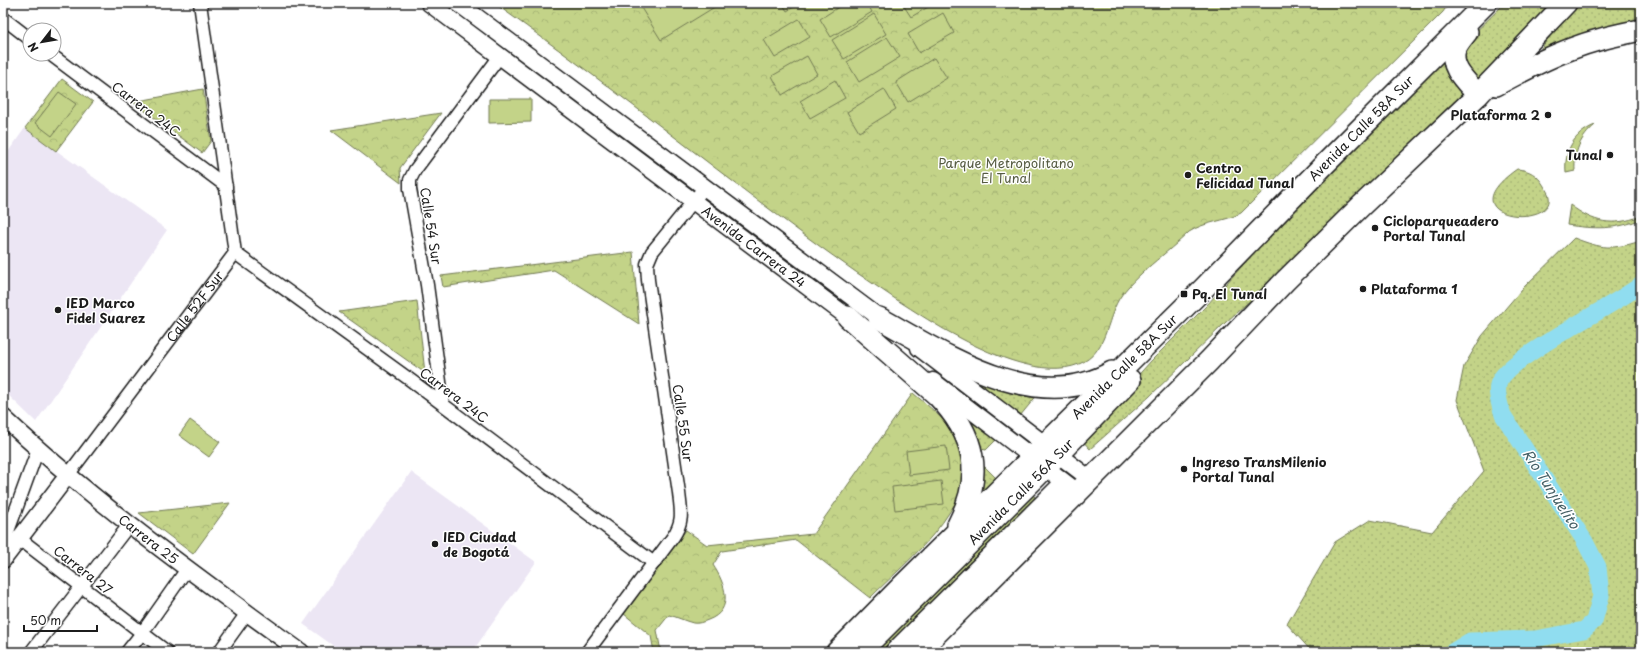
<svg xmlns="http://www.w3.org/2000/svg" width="1644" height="655" viewBox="0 0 1644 655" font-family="'Playpen Sans',sans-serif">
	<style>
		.built { fill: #ece6f4 }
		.grass { fill: url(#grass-dots); stroke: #707852 }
		.forest { fill: url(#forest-crowns); stroke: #707852 }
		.garden { fill: #c3d388; stroke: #707852 }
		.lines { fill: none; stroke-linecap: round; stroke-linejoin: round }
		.river { stroke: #90ddf0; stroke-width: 17 }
		.street-casing { stroke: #1c1c1c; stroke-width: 15 }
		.secondary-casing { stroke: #1c1c1c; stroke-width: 19 }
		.highway-casing { stroke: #1c1c1c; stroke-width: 24 }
		.street { stroke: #fff; stroke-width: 12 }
		.secondary { stroke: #fff; stroke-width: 16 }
		.highway { stroke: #fff; stroke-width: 21 }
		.poi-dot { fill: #1c1c1c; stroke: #fff; stroke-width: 1.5 }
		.labels { text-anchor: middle; stroke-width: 3; stroke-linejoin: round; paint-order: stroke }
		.street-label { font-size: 13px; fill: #1c1c1c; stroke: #fff }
		.poi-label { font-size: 13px; font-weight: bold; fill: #1c1c1c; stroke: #fff; text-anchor: start }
		.park-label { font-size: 13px; fill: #565c42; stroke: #fff }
		.water-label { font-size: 14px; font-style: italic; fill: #456066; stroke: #fff }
	</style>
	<defs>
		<pattern id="grass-dots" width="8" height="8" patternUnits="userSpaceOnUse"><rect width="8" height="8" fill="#c3d388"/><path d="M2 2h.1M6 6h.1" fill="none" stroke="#a7b575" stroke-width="1.8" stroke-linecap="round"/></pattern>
		<pattern id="forest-crowns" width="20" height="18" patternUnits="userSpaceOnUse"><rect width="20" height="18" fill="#c3d388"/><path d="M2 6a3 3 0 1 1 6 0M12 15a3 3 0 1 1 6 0" fill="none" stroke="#a7b575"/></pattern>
	</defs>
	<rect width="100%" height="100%" fill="#fff"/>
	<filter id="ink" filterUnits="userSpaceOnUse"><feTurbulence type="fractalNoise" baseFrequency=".025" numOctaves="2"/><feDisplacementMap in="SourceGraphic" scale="8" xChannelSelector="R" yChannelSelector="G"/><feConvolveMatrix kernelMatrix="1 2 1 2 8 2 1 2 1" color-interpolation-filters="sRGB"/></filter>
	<g filter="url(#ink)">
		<!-- built -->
		<path class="built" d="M25,128L167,230L36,422L3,390V159Z
			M411,472L536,562L472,652H342L303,624Z"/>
		<!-- grass -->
		<path class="grass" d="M1505,3H1556L1477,86L1462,71L1463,44Z
			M1580,3H1641V24L1535,57L1554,30Z
			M1448,54L1470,93L1285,269L1225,323L1149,397L1090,449L1081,439L1151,361L1207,305L1330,168Z
			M1517,169C1529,170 1537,174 1544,186C1545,189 1549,193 1549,197C1555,229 1444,220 1517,169Z
			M1570,205C1594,223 1612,227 1641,216V219C1617,230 1593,229 1567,225Z
			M1574,238C1603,249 1611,250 1641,241V652H1312L1287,624L1335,542L1370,520L1432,532L1484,471L1457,400L1464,366L1482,336L1522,289Z
			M940,358L1038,394L1020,416Z
			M952,403L997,439L986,450L976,448Z
			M978,466H984L999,481L970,511Z
			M1029,491L1037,499L888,652H867Z"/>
		<!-- forest -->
		<path class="forest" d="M494,3H1449L1443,12L1241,213C1224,222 1206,221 1189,232C1169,252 1133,276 1119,299C1106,321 1107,353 1079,364C1045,378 992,355 962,339C938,327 916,312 894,298C844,265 796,229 748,193C664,129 580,64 494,3Z
			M62,79L93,102L56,151L25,128Z
			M203,89L211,141L202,153L133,102Z
			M441,113L400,168L401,183L331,130Z
			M633,252L639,324L554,270L443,287L441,276Z
			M417,301L425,373L339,312Z
			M913,393C927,405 948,421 955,437C963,453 965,481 958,497C957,502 953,506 951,510C930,544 898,570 870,598L796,540L722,551L713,565C725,583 735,610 708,620C703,622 698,624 693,623C685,621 677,617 669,615L657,630L661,652H654L651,636L624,614L686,530L707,545L813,534Z
			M230,503L193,554L139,513Z"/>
		<!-- garden -->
		<path class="garden" d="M638,3H721L661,40Z
			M782,3H801L787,11Z
			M845,3H867L872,12L831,37L820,19Z
			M902,3H935L911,17Z
			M943,13L954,33L919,53L908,34Z
			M874,14L886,34L844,59L832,40Z
			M799,19L810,37L775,58L764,40Z
			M887,37L900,57L859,82L847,62Z
			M807,56L817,74L782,95L772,76Z
			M934,58L947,78L908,102L896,82Z
			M835,80L845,98L810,118L800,101Z
			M884,89L896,109L859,132L847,112Z
			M59,92L76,104L52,136L35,123Z
			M489,99H531V122L489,123Z
			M1595,125C1580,138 1574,151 1575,171L1566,173C1564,151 1573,134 1595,125Z
			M190,420L220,442L209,457L179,435Z
			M946,446L949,470L909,475L906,451Z
			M941,481L944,504L895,510L892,487Z"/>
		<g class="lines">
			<!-- river -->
			<path class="river" d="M1452,652L1470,641L1535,639L1584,630L1594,621L1601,596L1598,567L1584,540L1503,415C1500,405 1494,390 1500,380C1507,368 1521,360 1532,352C1567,328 1606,309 1641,285"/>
			<!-- street casing -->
			<g class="street-casing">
				<g id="street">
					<path d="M3,18L30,39"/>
					<path d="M50,54L226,186"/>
					<path d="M235,253L409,379L654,563"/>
					<path d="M443,404L427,285L410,189V180L415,170L500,56"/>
					<path id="s1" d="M68,475L235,253L200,3"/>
					<path d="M20,539L167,652"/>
					<path d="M3,545L38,449"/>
					<path d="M31,652L129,525"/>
					<path d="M127,652L142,633L187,569"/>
					<path d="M219,652L247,613"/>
					<path d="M587,652L673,537C684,521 681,511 679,493L648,280L647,264L652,252L704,188"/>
				</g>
			</g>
			<!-- secondary casing -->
			<g class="secondary-casing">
				<g id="secondary">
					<path id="s2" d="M429,3L857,324"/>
					<path d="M458,3L888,324"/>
					<path d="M919,348L1090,479"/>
					<path d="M933,381L1075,490"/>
					<path id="s3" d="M3,417C96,504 199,578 301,652"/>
					<path d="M3,560L68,475"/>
				</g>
			</g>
			<!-- highway casing -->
			<g class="highway-casing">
				<g id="highway">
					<path d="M1467,32C1463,37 1457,44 1455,50C1449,68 1468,83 1478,95"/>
					<path d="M1496,85C1529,67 1562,50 1598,40C1612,36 1627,33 1641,30"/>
					<path d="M848,317L937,395C976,435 984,475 958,525"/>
					<path d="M879,318C946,355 1036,416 1112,372"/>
					<path id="s4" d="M837,652L902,586L1204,288L1324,165L1486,3"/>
					<path id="s5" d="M860,652L1036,477L1130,380"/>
					<path d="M896,652L1063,486"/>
					<path d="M918,652L1209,361L1285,281L1362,205L1478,95L1566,3"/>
				</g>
			</g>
			<!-- street -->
			<use href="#street" class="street"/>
			<!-- secondary -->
			<use href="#secondary" class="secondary"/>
			<!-- highway -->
			<use href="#highway" class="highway"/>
		</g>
	</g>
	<!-- markers -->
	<g class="poi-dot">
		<circle cx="1548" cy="115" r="4"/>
		<circle cx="1610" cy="155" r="4"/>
		<circle cx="1188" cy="175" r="4"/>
		<circle cx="1375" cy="228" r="4"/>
		<circle cx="1363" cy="289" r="4"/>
		<rect x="1180" y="290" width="8" height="8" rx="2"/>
		<circle cx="58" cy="310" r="4"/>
		<circle cx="1184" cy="469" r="4"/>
		<circle cx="435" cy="544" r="4"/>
	</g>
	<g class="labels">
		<!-- street labels -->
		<g class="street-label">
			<text transform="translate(146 109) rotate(37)" y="5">Carrera 24C</text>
			<text dy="5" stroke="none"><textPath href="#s4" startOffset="741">Avenida Calle 58A Sur</textPath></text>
			<text transform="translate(431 226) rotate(81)" y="5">Calle 54 Sur</text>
			<text dy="5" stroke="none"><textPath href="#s2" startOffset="406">Avenida Carrera 24</textPath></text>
			<text dy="5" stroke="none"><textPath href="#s1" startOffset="211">Calle 52F Sur</textPath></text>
			<text dy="5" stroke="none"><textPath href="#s4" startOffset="405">Avenida Calle 58A Sur</textPath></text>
			<text transform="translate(454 395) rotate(37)" y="5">Carrera 24C</text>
			<text transform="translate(683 423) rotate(82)" y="5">Calle 55 Sur</text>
			<text dy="5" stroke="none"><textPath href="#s5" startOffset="227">Avenida Calle 56A Sur</textPath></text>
			<text dy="5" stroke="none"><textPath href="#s3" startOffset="190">Carrera 25</textPath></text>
			<text transform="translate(83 570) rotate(38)" y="5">Carrera 27</text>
		</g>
		<!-- poi labels -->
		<g class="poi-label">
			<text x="1540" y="120" text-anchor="end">Plataforma 2</text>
			<text x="1602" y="160" text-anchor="end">Tunal</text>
			<text x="1196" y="173">Centro<tspan x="1196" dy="15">Felicidad Tunal</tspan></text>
			<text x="1383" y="226">Cicloparqueadero<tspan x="1383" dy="15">Portal Tunal</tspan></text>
			<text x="1371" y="294">Plataforma 1</text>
			<text x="1192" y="299">Pq. El Tunal</text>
			<text x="66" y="308">IED Marco<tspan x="66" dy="15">Fidel Suarez</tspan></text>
			<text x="1192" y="467">Ingreso TransMilenio<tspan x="1192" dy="15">Portal Tunal</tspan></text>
			<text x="443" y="542">IED Ciudad<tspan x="443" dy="15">de Bogotá</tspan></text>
		</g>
		<!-- park labels -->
		<g class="park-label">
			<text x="1006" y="168">Parque Metropolitano<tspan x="1006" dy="15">El Tunal</tspan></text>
		</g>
		<!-- water labels -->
		<g class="water-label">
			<text transform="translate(1551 489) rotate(57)" y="5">Río Tunjuelito</text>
		</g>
	</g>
	<!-- margin -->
	<rect width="1644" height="655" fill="none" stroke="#fff" stroke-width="16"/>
	<rect x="8" y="8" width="1628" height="639" fill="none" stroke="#1c1c1c" stroke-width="1.5" filter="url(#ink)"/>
	<!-- north arrow -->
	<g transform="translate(42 42) rotate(239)"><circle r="19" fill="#ffffff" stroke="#a4a4a4"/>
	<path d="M0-3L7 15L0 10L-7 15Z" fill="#1c1c1c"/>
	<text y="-6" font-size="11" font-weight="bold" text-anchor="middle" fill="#1c1c1c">N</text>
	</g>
	<!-- scale -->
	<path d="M24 625v6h73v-6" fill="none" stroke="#1c1c1c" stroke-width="2"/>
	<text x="30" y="625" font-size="12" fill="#1c1c1c" stroke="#ffffff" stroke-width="3" paint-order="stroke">50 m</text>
</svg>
